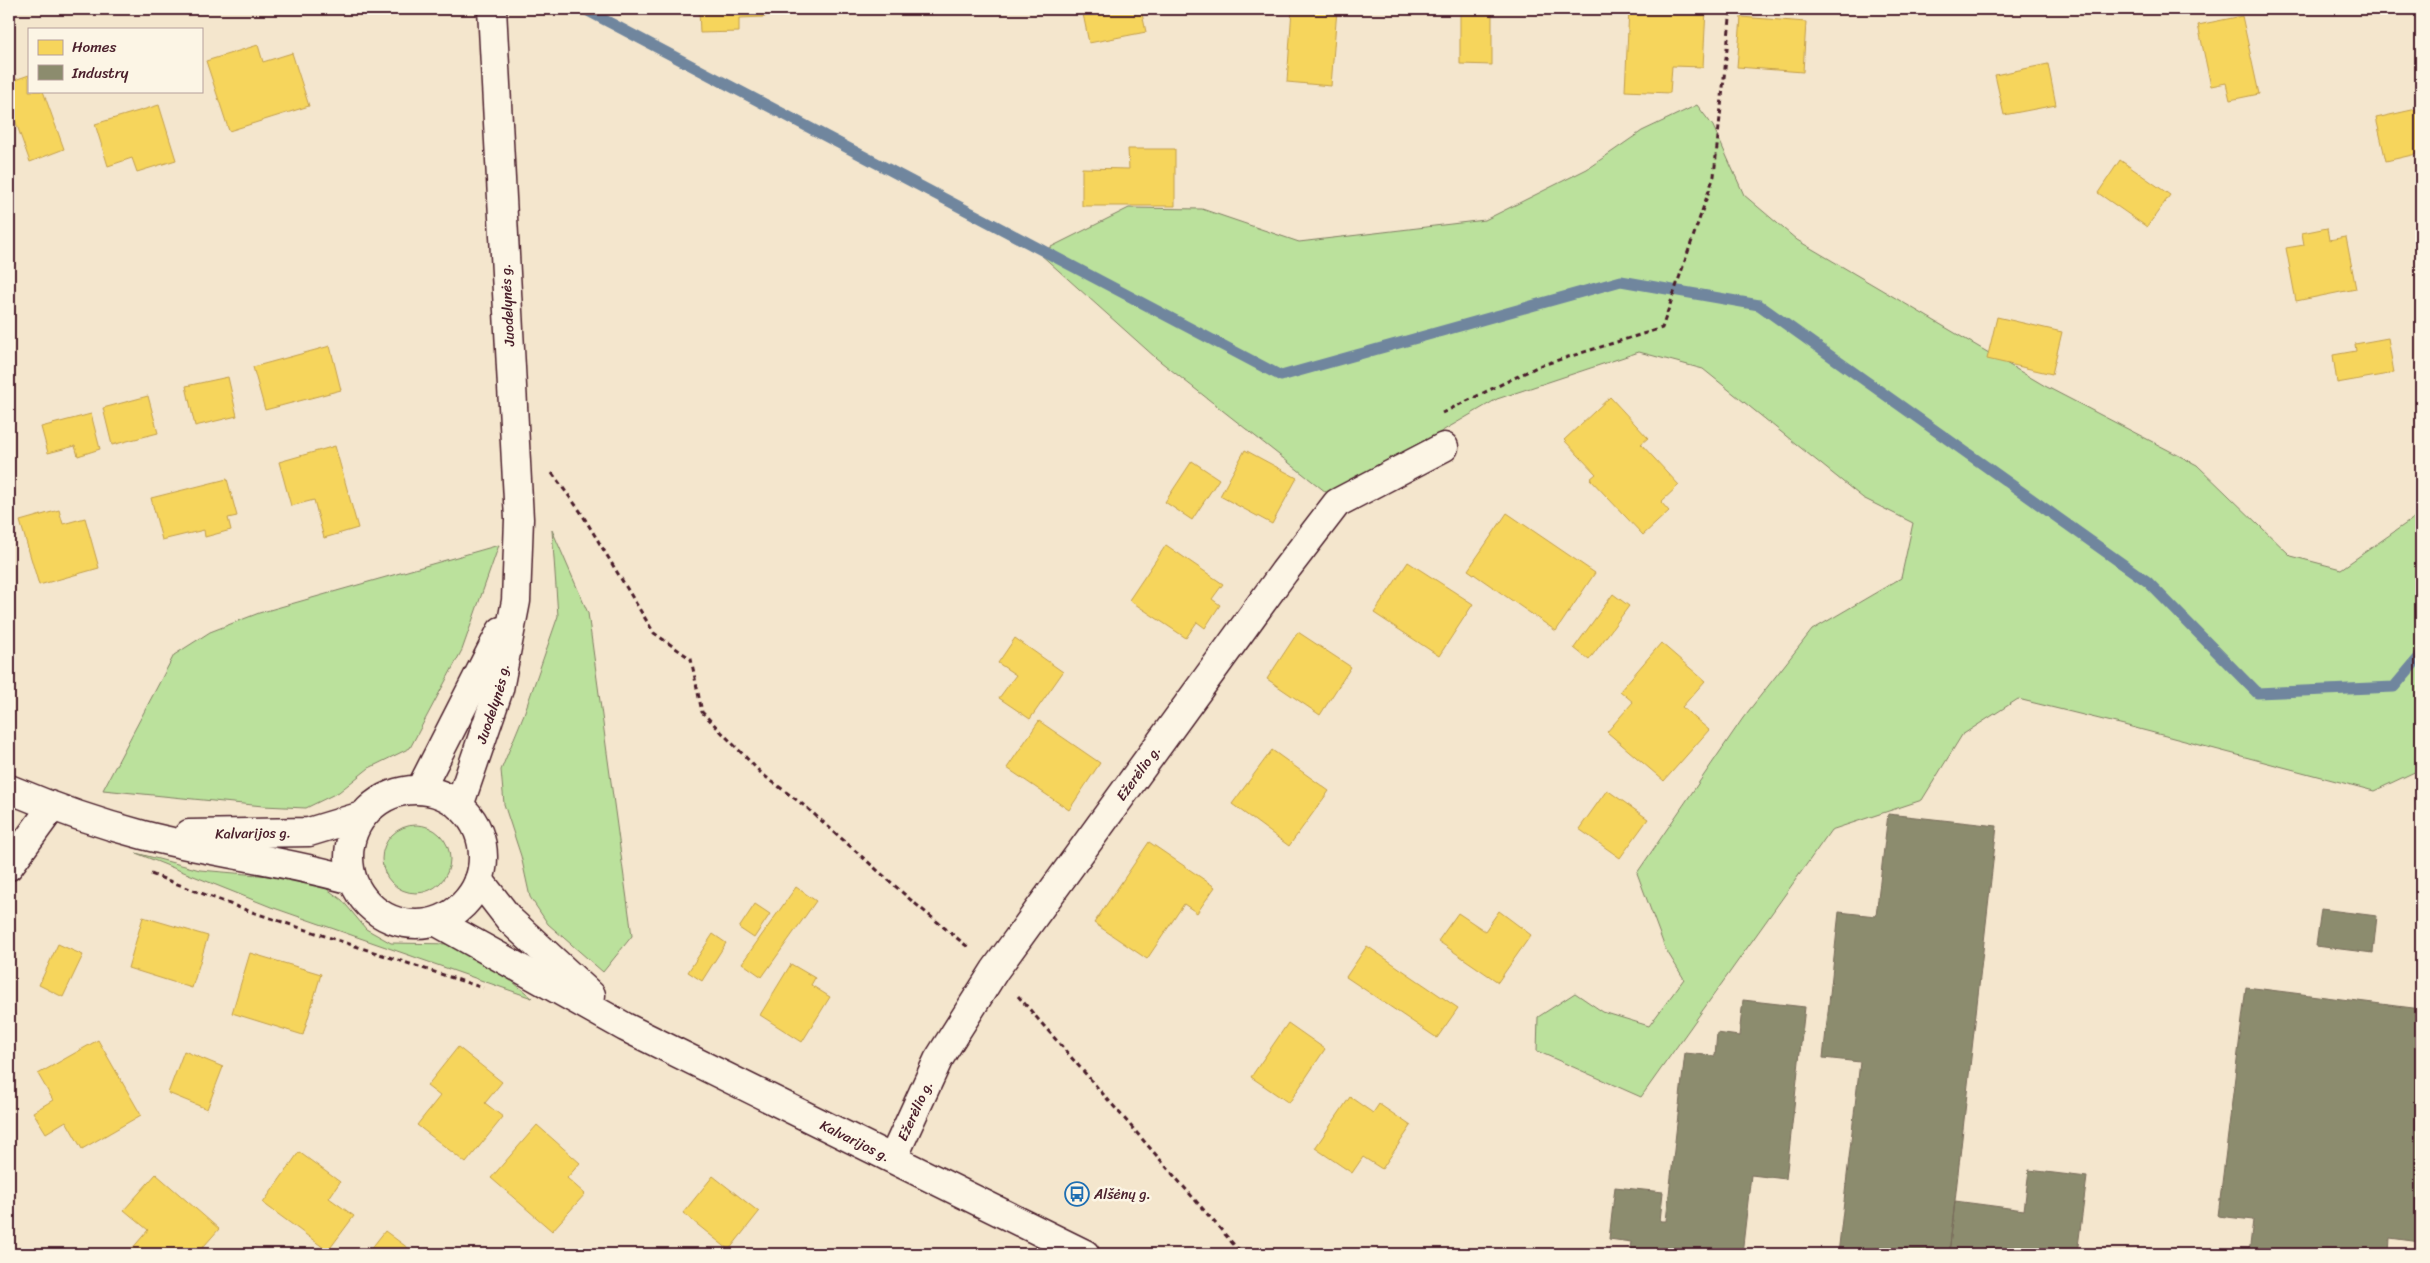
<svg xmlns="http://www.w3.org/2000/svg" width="2430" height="1263" viewBox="0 0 2430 1263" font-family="Sriracha,sans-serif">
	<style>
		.green { fill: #bbe19c; stroke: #828064 }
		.homes { fill: #f6d55c; stroke: #c29e4d }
		.industry { fill: #8c8c6e; stroke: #786b5a }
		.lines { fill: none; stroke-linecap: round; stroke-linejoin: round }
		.stream { stroke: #70869e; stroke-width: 11 }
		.minor-casing { stroke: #4a1f2b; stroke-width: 31 }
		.secondary-casing { stroke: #4a1f2b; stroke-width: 31 }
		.path { stroke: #4a1f2b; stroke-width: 3; stroke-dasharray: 5 4; stroke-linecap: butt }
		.minor { stroke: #fcf5e5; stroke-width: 28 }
		.secondary { stroke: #fcf5e5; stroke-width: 28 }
		.labels { text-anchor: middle; stroke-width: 5; stroke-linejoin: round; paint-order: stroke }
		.street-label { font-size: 14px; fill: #4a1f2b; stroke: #fcf5e5 }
		.poi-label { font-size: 14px; fill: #4a1f2b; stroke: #fcf5e5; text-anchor: start }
	</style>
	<rect width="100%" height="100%" fill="#f4e6cd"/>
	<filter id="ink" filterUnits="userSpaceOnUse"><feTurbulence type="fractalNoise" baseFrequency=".02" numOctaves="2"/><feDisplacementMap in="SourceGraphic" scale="10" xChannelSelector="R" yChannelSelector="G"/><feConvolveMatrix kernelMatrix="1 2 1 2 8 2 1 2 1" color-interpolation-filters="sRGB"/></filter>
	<g filter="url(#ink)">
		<!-- green -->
		<path class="green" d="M1697,105L1713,126L1744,195L1797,240L2045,386L2197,465L2291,556L2341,569L2421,513V769L2374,791L2124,725L2018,699L1962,735L1922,800L1831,830L1641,1097L1537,1051L1538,1017L1575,993L1603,1012L1649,1026L1684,979L1665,948L1637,873L1743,718L1812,630L1901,578L1913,523L1863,498L1703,369L1639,352L1497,399L1331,496L1156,358L1039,253L1129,208L1202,209L1299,242L1485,220L1587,169L1642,131Z
			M552,530L588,613L632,936L603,972L548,924L530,897L521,856L504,804L501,770L524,714L558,616Z
			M499,545L462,650L410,748L369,768L339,792L306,808L263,806L103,790L174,655L210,632L259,613Z
			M382 859a34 34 0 1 1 68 0a34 34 0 1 1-68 0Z
			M136,853L200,870L281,877L323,886L342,900L366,929L391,943L455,944L506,976L532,998L271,907Z"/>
		<!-- homes -->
		<path class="homes" d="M699,9H764L765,17L739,18V32L700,33Z
			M1082,9H1141L1146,32L1089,43Z
			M1292,9H1337L1331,86L1287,82Z
			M1460,9H1492V65L1460,64Z
			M1629,9H1706L1703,67L1672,66L1670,93L1625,91Z
			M2242,16L2259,94L2230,100L2226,83L2211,86L2198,25Z
			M1741,17L1806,22L1803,72L1737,67Z
			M258,45L263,62L292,53L309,106L229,131L206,61Z
			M2048,64L2056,105L2004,115L1995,75Z
			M29,75V91H43L64,149L30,162L9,103V82Z
			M159,105L176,160L137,172L132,158L108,166L95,124Z
			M2421,108V153L2386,161L2376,118Z
			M1128,149H1175V206H1082V168L1129,169Z
			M2120,160L2170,195L2147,227L2098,193Z
			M2327,228L2329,240L2346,237L2356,289L2296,301L2286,248L2304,245L2302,233Z
			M1997,317L2062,332L2052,374L1987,359Z
			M2388,338L2394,373L2337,383L2333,355L2356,351L2355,344Z
			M330,346L341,390L265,410L253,367Z
			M228,377L237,416L195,426L186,386Z
			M148,396L158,433L112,445L103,408Z
			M1610,397L1648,438L1641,444L1679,485L1661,502L1669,511L1643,535L1590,479L1596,474L1564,440Z
			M91,414L100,449L78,456L75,446L48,453L41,427Z
			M335,446L358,528L324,538L314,500L291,506L279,462Z
			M1245,450L1297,478L1272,524L1220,496Z
			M1192,461L1219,479L1192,520L1165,502Z
			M227,479L237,516L228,518L231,530L205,537L204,530L162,540L151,498Z
			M59,510L63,524L85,518L99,568L39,585L20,521Z
			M1507,513L1595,573L1556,631L1468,570Z
			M1166,545L1223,584L1212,599L1220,605L1205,628L1197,622L1186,638L1129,600Z
			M1408,562L1473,604L1439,656L1374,613Z
			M1613,594L1629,606L1589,660L1574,648Z
			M1298,632L1351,667L1320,715L1267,679Z
			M1015,638L1063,672L1030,719L999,698L1016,675L998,663Z
			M1661,643L1705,681L1682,707L1709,730L1664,781L1607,732L1633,702L1620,691Z
			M1039,721L1100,763L1069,810L1007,768Z
			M1272,750L1329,791L1289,846L1232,804Z
			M1607,790L1648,819L1620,858L1579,829Z
			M1149,842L1215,887L1197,913L1184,904L1147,959L1094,923Z
			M796,887L816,901L762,977L742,963Z
			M755,904L770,914L754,938L739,928Z
			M1499,911L1531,935L1498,982L1438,941L1458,913L1485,931Z
			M143,917L208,936L192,988L128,968Z
			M713,934L726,943L702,981L688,972Z
			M58,944L83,955L63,997L39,985Z
			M1367,946L1458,1008L1437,1038L1346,977Z
			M250,953L321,974L303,1035L232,1013Z
			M791,964L815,978L811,985L830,997L802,1042L760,1015Z
			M1288,1023L1325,1049L1289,1103L1251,1077Z
			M98,1040L141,1115L82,1149L66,1121L46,1133L33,1112L53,1100L38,1074Z
			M458,1047L502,1082L485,1103L503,1117L466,1163L417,1125L440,1096L427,1086Z
			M184,1051L223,1067L207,1109L168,1093Z
			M1350,1097L1373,1113L1379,1104L1411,1126L1382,1169L1363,1157L1352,1173L1315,1148Z
			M537,1125L580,1163L567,1178L585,1194L552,1231L491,1178Z
			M299,1152L340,1182L329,1198L354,1216L328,1251L263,1203Z
			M156,1174L219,1229L197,1254H136L131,1250L148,1230L124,1210Z
			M713,1176L759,1212L729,1250L683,1213Z
			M385,1231L416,1254H367Z"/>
		<!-- industry -->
		<path class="industry" d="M1888,814L1997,826L1949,1254H1838L1860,1062L1823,1058L1839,912L1876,916Z
			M2321,909L2377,916L2373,953L2316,946Z
			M2246,987L2421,1009L2420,1242L2390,1238L2389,1254H2249L2253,1220L2218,1216Z
			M1743,1000L1805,1007L1786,1179L1751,1175L1742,1254H1629L1631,1242L1609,1239L1615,1187L1663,1192L1660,1221H1666L1685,1053L1715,1056L1717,1033L1739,1036Z
			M2029,1170L2087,1177L2077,1254H1949L1955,1201L2024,1210Z"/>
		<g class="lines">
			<!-- stream -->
			<path class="stream" d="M584,9L1281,376L1621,281L1759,305L2148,582L2257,693L2394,687L2421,655"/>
			<!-- minor casing -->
			<g class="minor-casing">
				<g id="minor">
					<path d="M420,790L501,631"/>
					<path id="s1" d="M459,806L499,689L516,601L519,519L492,9"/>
					<path d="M9,866L52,807"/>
					<path id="s2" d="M893,1158L938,1060L995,970L1284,572L1337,503L1444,447"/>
				</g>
			</g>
			<!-- secondary casing -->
			<g class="secondary-casing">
				<g id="secondary">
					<path d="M9,789C52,807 97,823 143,835C212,853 283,860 352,880"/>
					<circle cx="416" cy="857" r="67"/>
					<path id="s3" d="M189,834L309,832L362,816"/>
					<path d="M479,880L510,920L591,995"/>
					<path id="s4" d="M437,922L625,1027L1085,1254"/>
				</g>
			</g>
			<!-- path -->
			<path class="path" d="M1442,413L1539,366L1662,328L1714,176L1731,9
				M552,473L580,511L654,633L691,659L702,712L762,774L806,807L912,901L969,948
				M151,874L243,909L483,988
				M1018,996L1242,1254"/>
			<!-- minor -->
			<use href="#minor" class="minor"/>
			<!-- secondary -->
			<use href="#secondary" class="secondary"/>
		</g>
	</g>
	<!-- icons -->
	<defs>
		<g id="bus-ring" transform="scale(1.25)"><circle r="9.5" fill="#fcf5e5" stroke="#1f6fb2" stroke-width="1.5"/><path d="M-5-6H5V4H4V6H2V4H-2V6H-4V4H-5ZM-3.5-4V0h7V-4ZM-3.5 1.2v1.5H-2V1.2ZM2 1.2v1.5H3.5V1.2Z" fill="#1f6fb2"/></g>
	</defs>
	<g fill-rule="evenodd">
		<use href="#bus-ring" x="1077" y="1194"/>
	</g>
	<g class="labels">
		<!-- street labels -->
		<g class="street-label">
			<text transform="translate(507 305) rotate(-93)" y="5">Juodelynės g.</text>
			<text dy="5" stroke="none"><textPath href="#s1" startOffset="108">Juodelynės g.</textPath></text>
			<text dy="5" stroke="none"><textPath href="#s2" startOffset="458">Ežerėlio g.</textPath></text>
			<text dy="5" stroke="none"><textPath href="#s3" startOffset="64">Kalvarijos g.</textPath></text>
			<text dy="5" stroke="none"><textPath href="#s2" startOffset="52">Ežerėlio g.</textPath></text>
			<text dy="5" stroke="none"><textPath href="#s4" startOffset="472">Kalvarijos g.</textPath></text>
		</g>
		<!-- poi labels -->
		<g class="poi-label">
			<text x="1094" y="1199">Alšėnų g.</text>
		</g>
	</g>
	<!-- margin -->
	<rect width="2430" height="1263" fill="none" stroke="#fcf5e5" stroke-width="30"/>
	<rect x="15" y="15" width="2400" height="1233" fill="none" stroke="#4a1f2b" stroke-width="2" filter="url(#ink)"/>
	<!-- legend -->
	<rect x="28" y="28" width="175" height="65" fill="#fcf5e5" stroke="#b59f9b"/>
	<rect x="38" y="40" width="25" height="15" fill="#f6d55c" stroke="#b59f9b"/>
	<text x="72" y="52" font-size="15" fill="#4a1f2b">Homes</text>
	<rect x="38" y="65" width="25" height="15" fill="#8c8c6e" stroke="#b59f9b"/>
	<text x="72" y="78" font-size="15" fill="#4a1f2b">Industry</text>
</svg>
